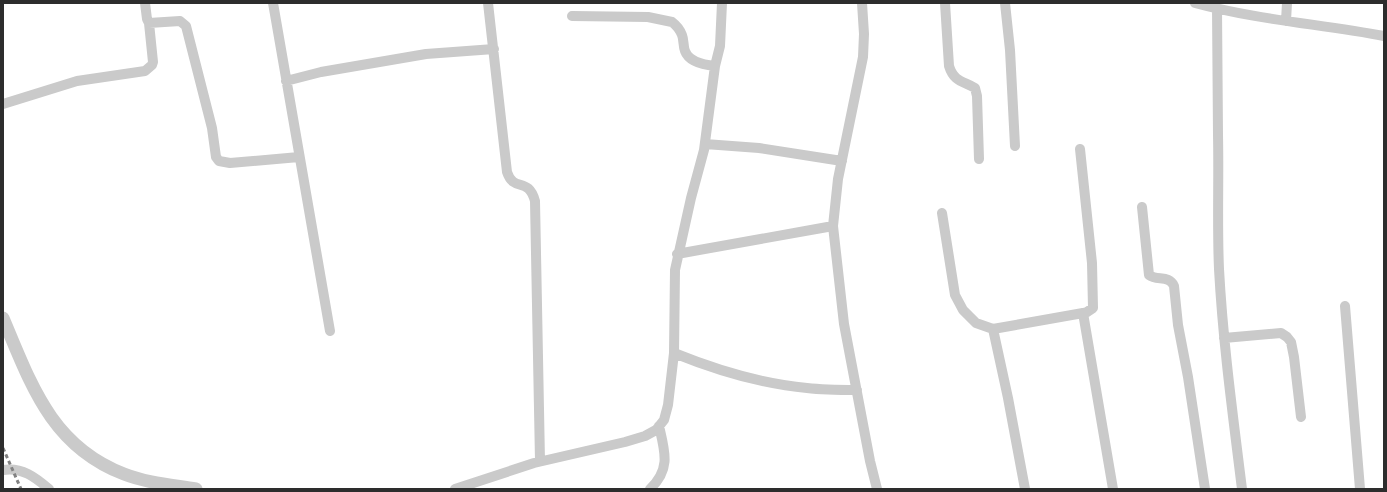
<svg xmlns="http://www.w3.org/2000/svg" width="1387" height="492" viewBox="0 0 1387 492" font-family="'Varela Round',sans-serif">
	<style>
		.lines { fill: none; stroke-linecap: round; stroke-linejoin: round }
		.minor { stroke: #cacaca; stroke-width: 10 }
		.tertiary { stroke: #cacaca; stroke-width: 13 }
		.rail { stroke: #828282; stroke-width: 3; stroke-dasharray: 4 3; stroke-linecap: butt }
	</style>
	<rect width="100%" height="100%" fill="#fff"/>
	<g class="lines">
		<!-- minor -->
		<path class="minor" d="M145,3L147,19L149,23L180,21L186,26L212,128L216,157L219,161L230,163L299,157
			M273,3L330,331
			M488,3L507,172C514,193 528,176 535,201L540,461
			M862,3L864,34L863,57L838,179L833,226L844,324L870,461L877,489
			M945,3L949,66C954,82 963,81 975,88L977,96L979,159
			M1005,3L1010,50L1015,146
			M1195,3C1257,20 1321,24 1384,36
			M1217,8C1217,50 1218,93 1218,135C1219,180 1217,224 1219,269C1223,343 1233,416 1242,489
			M572,16L648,17L672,22C676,25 680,30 682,35C684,40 683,46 685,51C689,62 705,65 715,66
			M1286,21L1287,3
			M286,81L321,72L426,54L494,49
			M3,104L77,81L145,71L152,65L153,62L149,23
			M705,144L759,148L842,161
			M1142,207L1149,275C1157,281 1169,275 1174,286L1178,325L1188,377L1205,489
			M942,213L955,295L963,310L976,323L993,329L1008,398L1025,489
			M677,254L833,226
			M1345,306L1360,489
			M1083,313L1113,489
			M993,329L1083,313L1087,312L1093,308L1092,263L1080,149
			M1224,338L1281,333L1287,337L1291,342L1294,357L1301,417
			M674,353C716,370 762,384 807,388C824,390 840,390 857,390
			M3,470C22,467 35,477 49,489
			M455,489L534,463L625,442L645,436L656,430L664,420L668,405L674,353L675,270L691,198L704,150L715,66L720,46L722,3
			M650,489C671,469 665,452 659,426"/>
		<!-- tertiary -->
		<path class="tertiary" d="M3,318C31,384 51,446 124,474C147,483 172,485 196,489"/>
		<!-- rail -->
		<path class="rail" d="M3,448L21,489"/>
	</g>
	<!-- border -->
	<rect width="1387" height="492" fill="none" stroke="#2d2d2d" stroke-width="8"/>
</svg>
